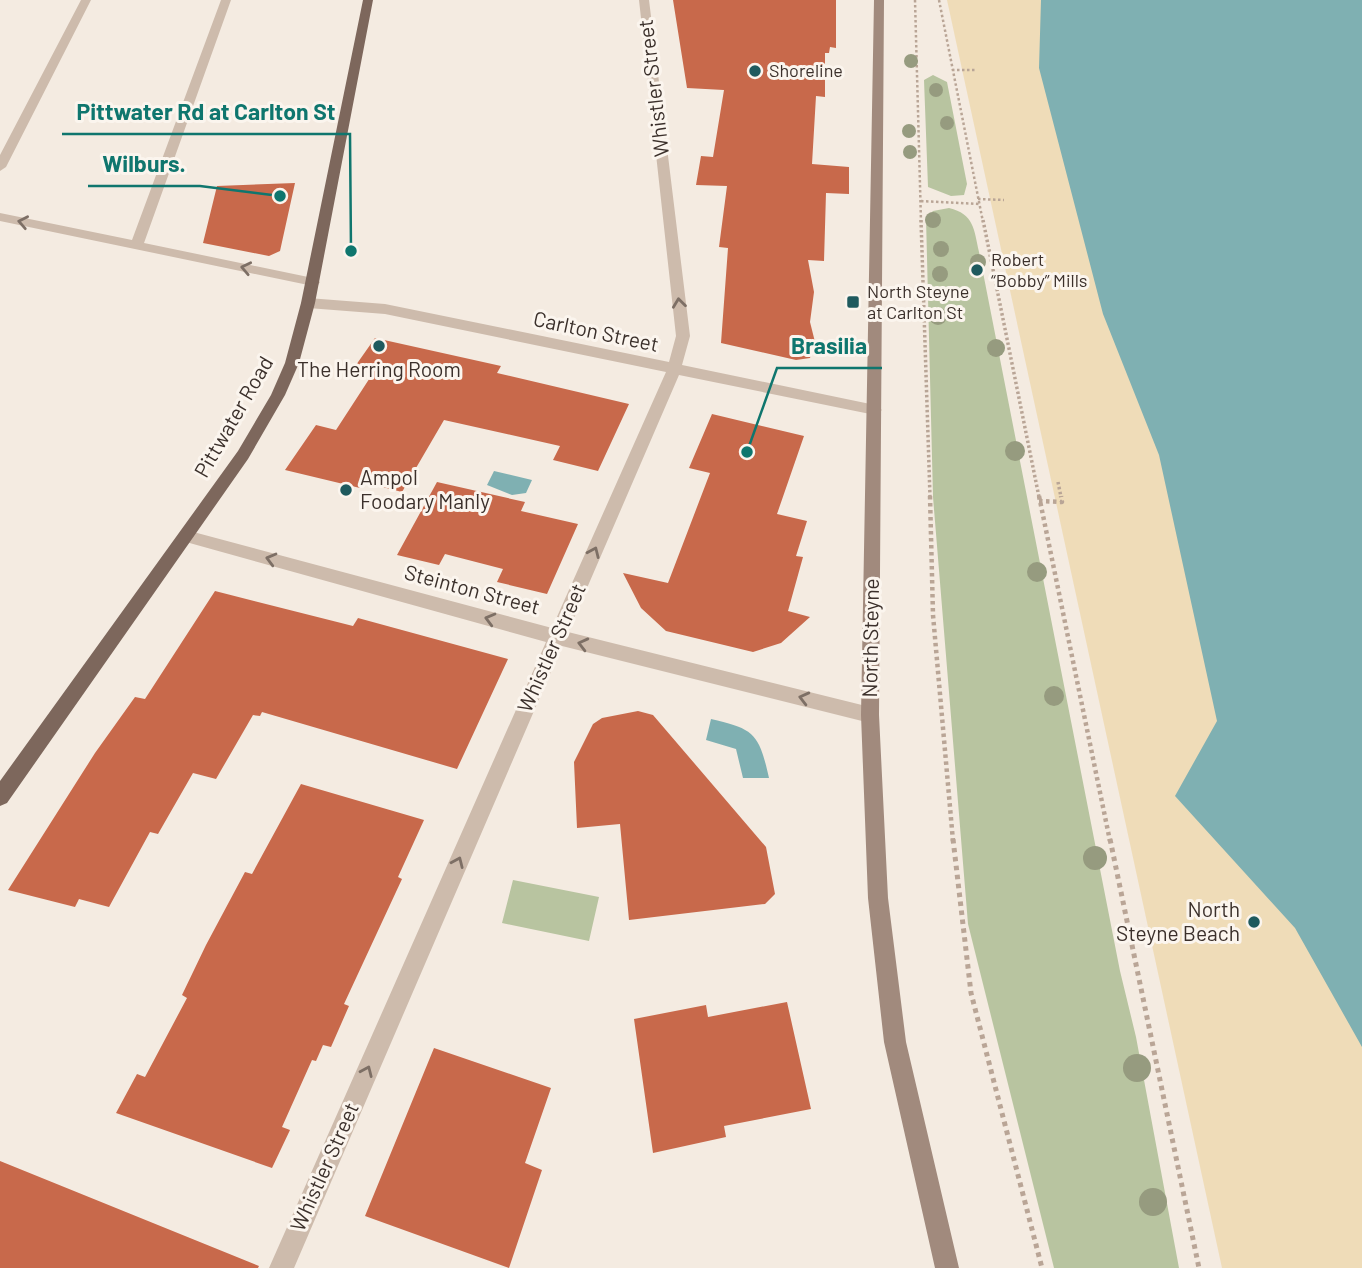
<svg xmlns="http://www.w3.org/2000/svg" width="1362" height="1268" viewBox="0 0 1362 1268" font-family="Barlow,sans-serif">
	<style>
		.green { fill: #b8c4a0 }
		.sand { fill: #efdcb8 }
		.water { fill: #7fb0b2 }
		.building { fill: #c8694b }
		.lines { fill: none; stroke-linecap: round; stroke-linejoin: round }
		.path-far3 { stroke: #b9a596; stroke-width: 2.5; stroke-dasharray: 2.5 2.5; stroke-linecap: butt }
		.path-far2 { stroke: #b9a596; stroke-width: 3.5; stroke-dasharray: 2.5 2.5; stroke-linecap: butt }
		.path-far1 { stroke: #b9a596; stroke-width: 4.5; stroke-dasharray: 3.5 3.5; stroke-linecap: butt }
		.path { stroke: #b9a596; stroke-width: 5; stroke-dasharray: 4.5 4.5; stroke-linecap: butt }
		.minor { fill: #cdbbac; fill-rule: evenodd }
		.secondary { fill: #a18a7d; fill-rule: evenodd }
		.primary { fill: #7d675c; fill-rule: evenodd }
		.tree { fill: #969b7f }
		.oneway { stroke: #7d6f65 }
		.poi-dot { fill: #1f5a5e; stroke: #fbf5ee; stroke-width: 2.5 }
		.labels { text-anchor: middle; stroke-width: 6; stroke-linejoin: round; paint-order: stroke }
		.far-poi-label { font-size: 18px; fill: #3b302b; stroke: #fbf5ee; text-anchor: start }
		.street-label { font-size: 21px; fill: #3b302b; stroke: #fbf5ee }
		.poi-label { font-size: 21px; fill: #3b302b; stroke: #fbf5ee }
		.leader { fill: none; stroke: #0f766e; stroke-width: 2.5 }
		.callout-dot { fill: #0f766e; stroke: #fbf5ee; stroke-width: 2.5 }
		.callout-label { font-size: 23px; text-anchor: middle; font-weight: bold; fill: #0f766e; stroke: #fbf5ee; stroke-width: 6; stroke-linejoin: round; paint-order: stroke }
	</style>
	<rect width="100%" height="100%" fill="#f4ebe1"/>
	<!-- green -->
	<path class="green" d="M933,75L947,82L967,184L964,195L951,196L928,187L924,80Z
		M949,208C974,214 974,229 979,252L1120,971L1136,1037L1179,1268H1054L968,924L933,497L926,218L933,211Z
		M513,880L599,897L589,941L502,923Z"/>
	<!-- sand -->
	<path class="sand" d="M947,0H1152L1362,577V1268H1222Z"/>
	<!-- water -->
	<path class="water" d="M1041,0H1362V1047L1295,928L1175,796L1217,721L1159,455L1103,314L1039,68Z
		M494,471L532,480L526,493L512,495L487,485Z
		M711,719C755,729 759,734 769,778H743L736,749L706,740Z"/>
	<!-- building -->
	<path class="building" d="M673,0H836V48L830,47L829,53H825V97L816,96L812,164L849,167V194L826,193L824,261L808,260L814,292L810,322L815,342L810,358L796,360L721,343L728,248L719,247L727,186L696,185L701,156L713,157L724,90L687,88Z
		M295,183L280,251L269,256L203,243L217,186Z
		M375,338L501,366L497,373L629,404L598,471L553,460L560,446L444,420L402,492L363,482L360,488L285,470L316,425L336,430L375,370L356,365Z
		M712,414L804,436L777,514L807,521L796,556L803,557L788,611L810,617L781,643L753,652L666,631L641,608L623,573L668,583L710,473L689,468Z
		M437,482L525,502L521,511L578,524L547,594L497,582L503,569L445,554L439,565L397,555Z
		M215,591L353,626L358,618L508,659L457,769L262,712L260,716L253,715L216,779L193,773L158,834L150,832L109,907L79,899L75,907L8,890L95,753L135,697L145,699Z
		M638,711L653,715L766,847L775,894L765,904L629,920L620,824L577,828L574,762L593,724L602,718Z
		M301,784L424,820L398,877L402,879L344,1004L349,1006L331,1047L323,1045L316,1061L312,1060L282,1127L290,1130L272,1168L116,1113L137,1074L145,1077L187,998L182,995L206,945L245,872L252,874Z
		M787,1002L811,1109L724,1126L726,1137L653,1153L634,1019L706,1005L708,1017Z
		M434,1048L551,1088L525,1163L542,1170L509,1268L365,1216Z
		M0,1161L259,1266L258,1268H0Z"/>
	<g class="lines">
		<!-- path-far3 -->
		<path class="path-far3" d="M915,0L921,222
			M939,0L983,222
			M952,70H976
			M978,199L1004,200
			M921,201L979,204"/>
		<!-- path-far2 -->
		<path class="path-far2" d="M921,220L930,497
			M983,220L1039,497
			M1058,482L1061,497"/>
		<!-- path-far1 -->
		<path class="path-far1" d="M930,496L933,615L953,841
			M1039,496L1110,841
			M1039,501L1062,502L1061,496"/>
		<!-- path -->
		<path class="path" d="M953,839L971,993L1042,1268
			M1110,839L1199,1268"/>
		<!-- minor -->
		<path class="minor" d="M81,0H91L6,167L0,171V155Z
			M221,0H231L144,243L313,278L320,282L318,285L313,286L0,221V213L132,240Z
			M639,0H649L690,336L682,365L875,405L882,410L875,415L679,375L568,632L870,707L877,709L879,715L877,721L870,723L562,646L294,1268H269L546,642L186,542L178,536L186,530L552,628L666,372L385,314L308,308L301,303L308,298L385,304L669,362L676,336Z"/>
		<!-- secondary -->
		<path class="secondary" d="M874,0H884L879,715L888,898L906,1042L959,1268H935L884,1042L868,898L861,715Z"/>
		<!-- primary -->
		<path class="primary" d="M363,0H373L315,303L299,363L285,395L248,459L7,803L0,806V781L238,451L271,395L285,363L301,303Z"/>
	</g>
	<!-- trees -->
	<g class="tree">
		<circle cx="911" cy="61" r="7"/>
		<circle cx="936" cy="90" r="7"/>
		<circle cx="947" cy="123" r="7"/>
		<circle cx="909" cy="131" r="7"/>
		<circle cx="910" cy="152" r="7"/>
		<circle cx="933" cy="220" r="8"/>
		<circle cx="941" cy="249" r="8"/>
		<circle cx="978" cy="262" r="8"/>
		<circle cx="940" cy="274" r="8"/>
		<circle cx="938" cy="316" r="9"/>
		<circle cx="996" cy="348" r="9"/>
		<circle cx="1015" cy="451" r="10"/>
		<circle cx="1037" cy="572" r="10"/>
		<circle cx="1054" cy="696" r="10"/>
		<circle cx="1095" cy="858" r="12"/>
		<circle cx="1137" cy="1068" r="14"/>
		<circle cx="1153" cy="1202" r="14"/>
	</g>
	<!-- one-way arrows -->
	<defs><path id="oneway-chevron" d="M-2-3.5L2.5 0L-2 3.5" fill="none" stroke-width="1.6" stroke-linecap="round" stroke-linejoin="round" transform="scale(1.75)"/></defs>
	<g class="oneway">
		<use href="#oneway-chevron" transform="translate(23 222) rotate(-169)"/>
		<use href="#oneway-chevron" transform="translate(246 268) rotate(-168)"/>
		<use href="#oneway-chevron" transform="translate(679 303) rotate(-97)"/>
		<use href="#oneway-chevron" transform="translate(594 552) rotate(-66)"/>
		<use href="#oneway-chevron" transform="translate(271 559) rotate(-165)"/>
		<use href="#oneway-chevron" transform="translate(490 619) rotate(-165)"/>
		<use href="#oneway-chevron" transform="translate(583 644) rotate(-166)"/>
		<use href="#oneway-chevron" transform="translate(804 698) rotate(-166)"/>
		<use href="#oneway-chevron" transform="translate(458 862) rotate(-66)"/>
		<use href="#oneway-chevron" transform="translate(367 1071) rotate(-66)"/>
	</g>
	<!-- markers -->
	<g class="poi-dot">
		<circle cx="755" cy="71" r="7"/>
		<circle cx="977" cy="270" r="7"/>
		<rect x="846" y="295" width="14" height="14" rx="3.5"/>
		<circle cx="379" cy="346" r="7"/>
		<circle cx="346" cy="490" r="7"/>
		<circle cx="1254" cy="922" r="7"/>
	</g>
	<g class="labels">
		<!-- far-poi labels -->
		<g class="far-poi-label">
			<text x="769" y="77">Shoreline</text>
			<text x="991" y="266">Robert<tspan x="991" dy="21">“Bobby” Mills</tspan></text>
			<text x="867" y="298">North Steyne<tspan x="867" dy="21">at Carlton St</tspan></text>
		</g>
		<!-- street labels -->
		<g class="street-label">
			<text transform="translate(654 88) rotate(-97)" y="7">Whistler Street</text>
			<text transform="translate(596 332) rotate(12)" y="7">Carlton Street</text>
			<text transform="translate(234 417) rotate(-60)" y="7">Pittwater Road</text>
			<text transform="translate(472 590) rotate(15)" y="7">Steinton Street</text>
			<text transform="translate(871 638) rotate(-89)" y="7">North Steyne</text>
			<text transform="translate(552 648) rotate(-66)" y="7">Whistler Street</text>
			<text transform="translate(325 1167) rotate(-66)" y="7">Whistler Street</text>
		</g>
		<!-- poi labels -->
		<g class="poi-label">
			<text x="379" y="377">The Herring Room</text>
			<text x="360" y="485" text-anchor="start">Ampol<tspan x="360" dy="24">Foodary Manly</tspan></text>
			<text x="1240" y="917" text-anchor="end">North<tspan x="1240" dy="24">Steyne Beach</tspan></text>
		</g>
	</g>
	<!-- callouts -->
	<path class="leader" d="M351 251L350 134H62M280 196L200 186H88M747 452L777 368H882"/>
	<g class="callout-dot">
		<circle cx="351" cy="251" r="7"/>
		<circle cx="280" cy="196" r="7"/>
		<circle cx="747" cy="452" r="7"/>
	</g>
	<g class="callout-label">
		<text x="206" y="120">Pittwater Rd at Carlton St</text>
		<text x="144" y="172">Wilburs.</text>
		<text x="829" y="354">Brasilia</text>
	</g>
</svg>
